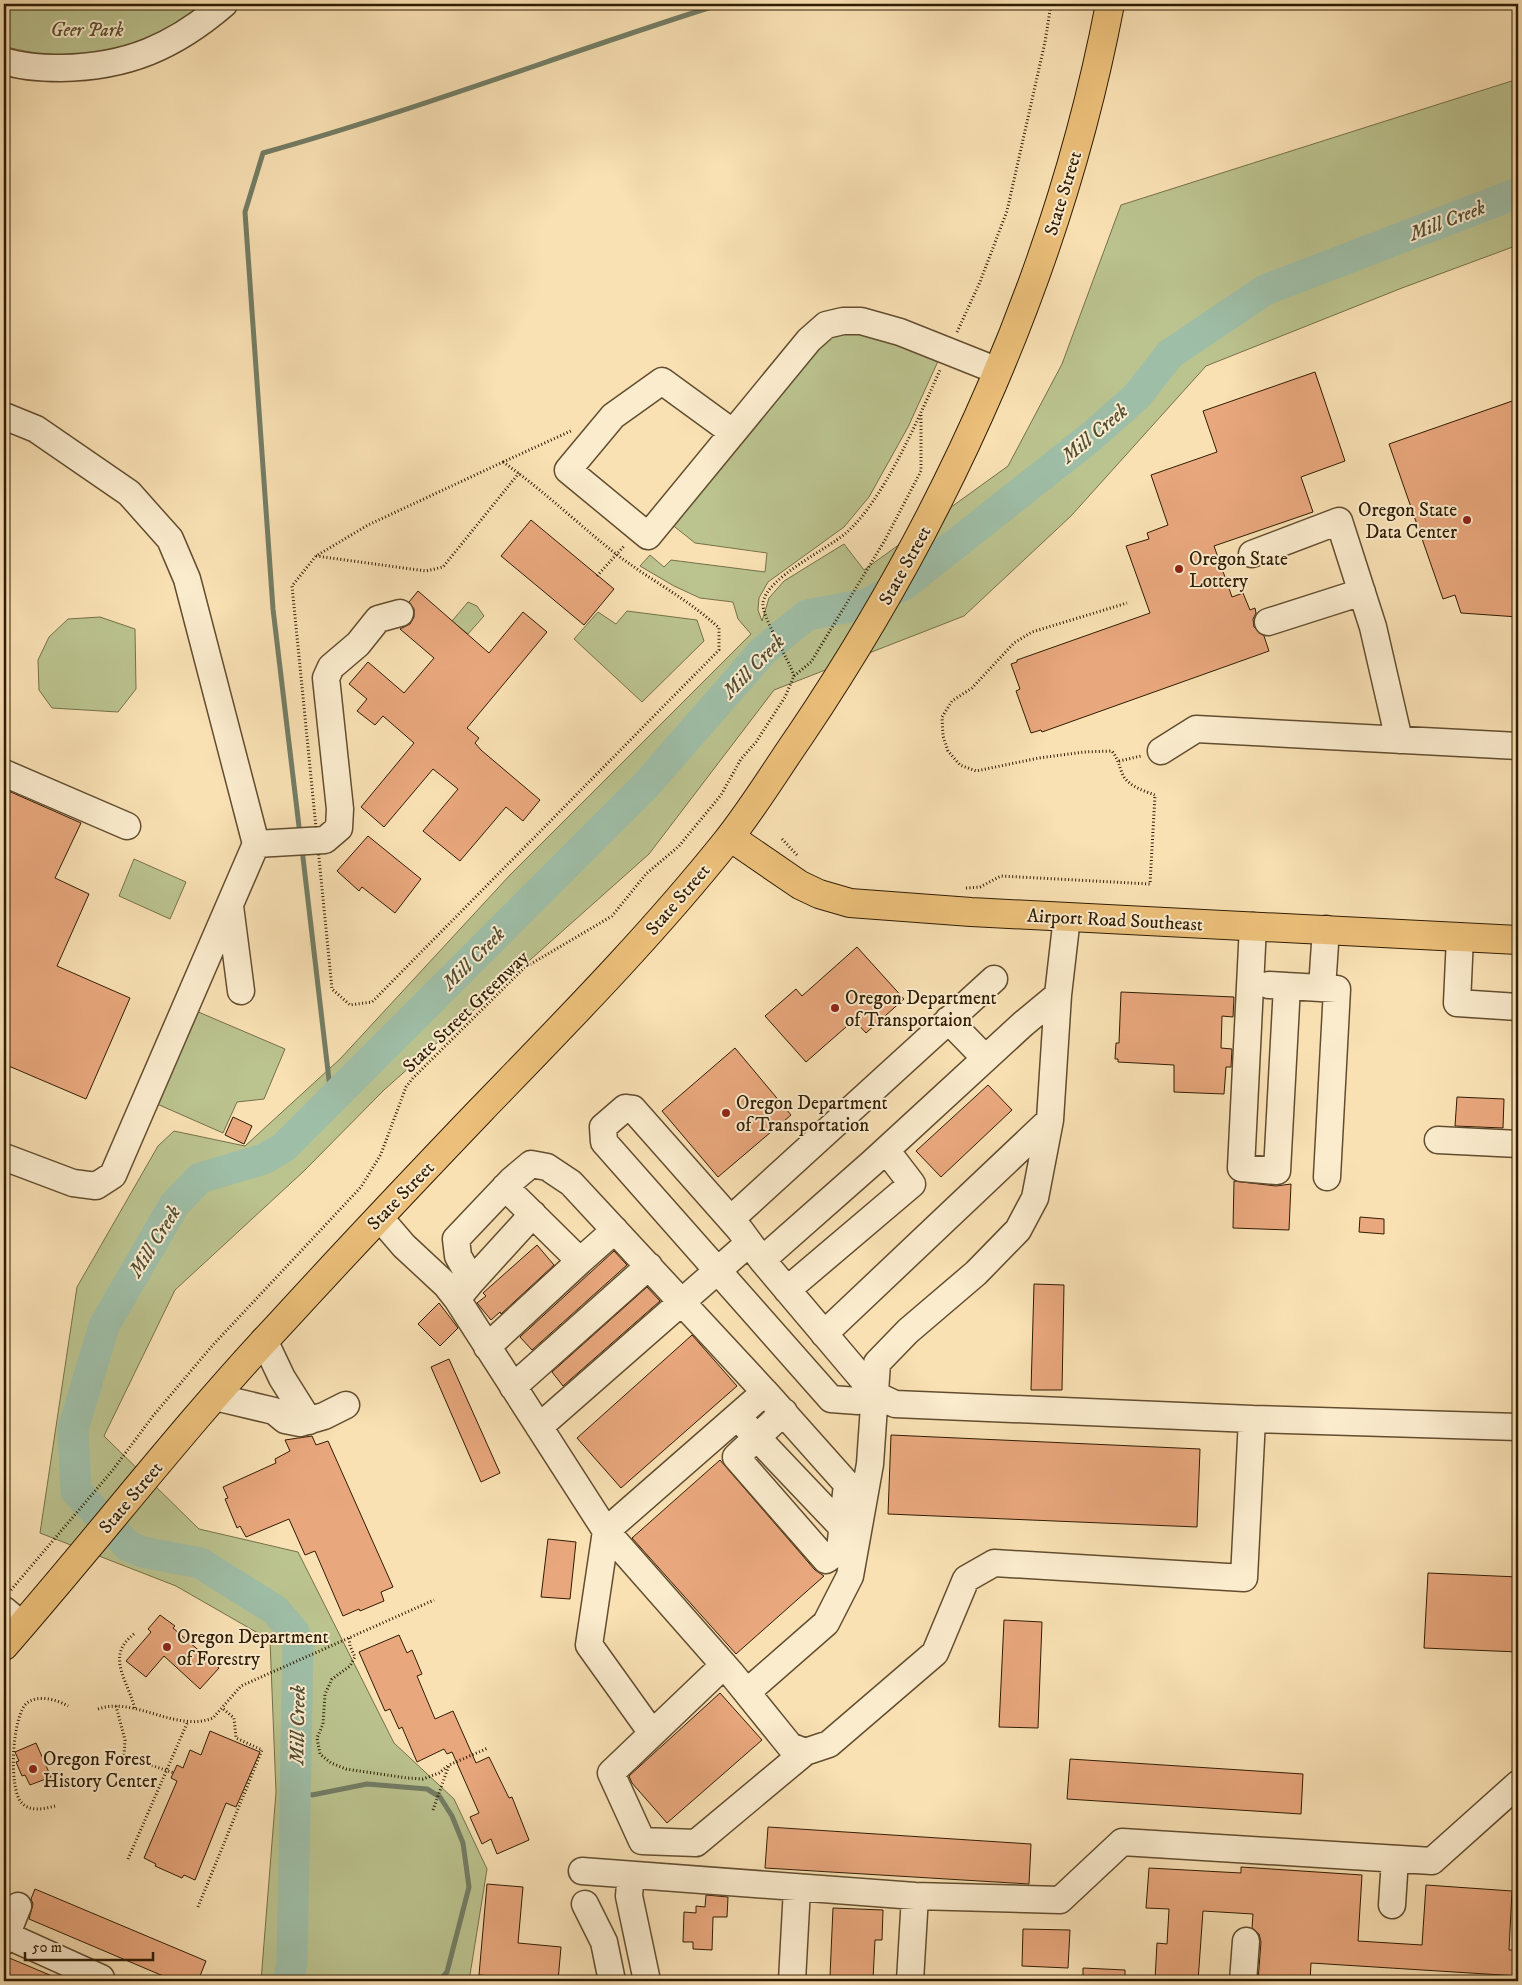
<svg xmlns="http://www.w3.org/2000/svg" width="1522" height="1985" viewBox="0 0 1522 1985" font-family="'IM FELL DW Pica',serif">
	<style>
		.green { fill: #bbc38f; stroke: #767049 }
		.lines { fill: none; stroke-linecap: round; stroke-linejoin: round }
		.stream { stroke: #737d65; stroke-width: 5 }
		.river { stroke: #9fbea7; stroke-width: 31 }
		.building { fill: #e9a77d; stroke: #301c03 }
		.minor-casing { stroke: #624d2f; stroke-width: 29 }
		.major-casing { stroke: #301c03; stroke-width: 30 }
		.path { stroke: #301c03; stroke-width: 3; stroke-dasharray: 1 2.5; stroke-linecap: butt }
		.minor { stroke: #fbecce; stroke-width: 26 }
		.major { stroke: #ecc07a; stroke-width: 28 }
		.poi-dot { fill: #8f2418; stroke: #fbecce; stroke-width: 2 }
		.labels { text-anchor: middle; stroke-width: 4; stroke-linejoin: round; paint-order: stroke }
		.park-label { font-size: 19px; font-style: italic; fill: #5a4e2d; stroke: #fbecce }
		.street-label { font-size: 19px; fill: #301c03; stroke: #fbecce }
		.poi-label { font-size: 19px; fill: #301c03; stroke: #fbecce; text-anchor: start }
		.water-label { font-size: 20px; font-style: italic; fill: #514d34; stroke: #fbecce }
	</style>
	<rect width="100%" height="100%" fill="#f9e1b4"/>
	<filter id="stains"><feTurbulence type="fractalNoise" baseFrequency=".004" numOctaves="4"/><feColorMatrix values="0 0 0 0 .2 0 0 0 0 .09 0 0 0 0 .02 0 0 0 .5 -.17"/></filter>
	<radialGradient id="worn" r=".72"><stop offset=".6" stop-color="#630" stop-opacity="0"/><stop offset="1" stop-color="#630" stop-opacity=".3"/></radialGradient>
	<!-- green -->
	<path class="green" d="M4,4H207C148,48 76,67 4,46Z
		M1518,79V245L1402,288L1206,366L1071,516L964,616L774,690L649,854L384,1090L304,1171L175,1290L104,1436L199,1529L298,1552L394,1743L454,1799L487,1869L469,1981H261L276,1792L270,1640L176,1586L40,1533L77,1287L158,1146L174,1131L245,1146L340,1059L510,875L751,634L738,619L733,602L700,598L674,586L640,566L650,555L664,567L671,560L765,572L767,553L695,543L670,523L822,343L838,334L858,329L939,359L908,427L869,497L844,527L768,582L759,598L758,610L762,621L769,598L784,581L844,544L864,570L1008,466L1062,364L1121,205Z
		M468,602L477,606L484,616L468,634L452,621Z
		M627,611L697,620L704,641L642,702L574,639L598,612L616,624Z
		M100,617L135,629L136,689L118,712L52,708L39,690L38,660L49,637L68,619Z
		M134,859L186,882L170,919L119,896Z
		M196,1011L285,1049L264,1099L237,1102L223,1133L157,1104Z"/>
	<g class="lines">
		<!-- stream -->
		<path class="stream" d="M300,835L273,609L245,212L263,153C417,110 568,52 721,4
			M302,849L331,1097
			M296,1789L312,1795L367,1784L427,1789L440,1797L452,1816L463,1843L469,1887L447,1972L439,1981"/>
		<!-- river -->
		<path class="river" d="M288,1981L292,1964L298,1647L294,1632L275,1610L200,1563L142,1552L128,1546L76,1491L73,1429L104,1326L174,1205L200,1178L264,1159L284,1147L646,785L763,651L807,615L866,604L905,584L1092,436L1137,396L1170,354L1265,290L1518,193"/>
	</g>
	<!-- building -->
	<path class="building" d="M1315,372L1345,461L1301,477L1313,512L1214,546L1232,597L1243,593L1250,610L1255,608L1256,613L1253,619L1254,627L1264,636L1269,651L1042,732L1041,730L1031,733L1016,691L1020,689L1011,664L1017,662V660L1150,613L1126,546L1149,539L1147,533L1168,525L1151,475L1217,452L1203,411Z
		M1518,399V617L1461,613L1455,595L1443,599L1389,444Z
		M531,520L614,589L584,625L501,556Z
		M418,591L489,653L523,612L547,632L467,728L479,738L475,743L481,750L540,800L523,821L506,807L460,861L423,831L458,789L433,769L384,827L361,807L414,743L383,716L375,725L357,711L367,699L349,684L368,662L404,693L434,658L400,629L410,624L414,617V609L409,602Z
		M4,789L81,823L55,878L89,894L57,966L130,998L86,1099L4,1064Z
		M368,836L421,879L395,913L362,887L359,891L337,871Z
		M857,947L904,999L866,1033L854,1020L806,1062L765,1016L796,989L802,996Z
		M1121,992L1234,997L1233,1017L1222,1016L1221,1048L1232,1049L1231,1067H1226L1224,1094L1174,1092V1065L1118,1062V1059H1115L1116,1043H1119Z
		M735,1048L791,1115L718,1177L662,1111Z
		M988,1085L1012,1110L941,1177L916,1151Z
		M1457,1097L1504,1099L1503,1128L1455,1126Z
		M233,1117L252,1126L244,1144L225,1135Z
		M1234,1181L1276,1186L1291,1184L1289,1230L1233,1228Z
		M1360,1217L1384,1219V1234L1359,1232Z
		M537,1245L554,1265L501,1314L500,1312L491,1320L477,1303L486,1296L483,1293Z
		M614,1251L627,1265L532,1350L520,1337Z
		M1034,1284L1064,1285L1062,1390H1031Z
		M647,1287L660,1301L563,1386L552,1372Z
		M439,1303L458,1328L440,1346L418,1324Z
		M692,1335L737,1386L621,1488L577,1438Z
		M449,1359L500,1473L481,1482L431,1367Z
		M891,1435L1200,1449L1197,1527L888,1514Z
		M312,1436L316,1445L328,1441L393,1587L381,1592L384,1601L360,1611L359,1609L343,1616L315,1551L305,1555L289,1519L246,1537L240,1526L237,1528L225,1499L228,1498L223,1487L276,1463L275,1459L290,1451L285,1440Z
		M720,1460L815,1570L824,1576L736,1654L632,1538Z
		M548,1539L576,1542L570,1599L541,1597Z
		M1428,1573L1518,1577V1652L1424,1648Z
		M160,1615L175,1626L173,1628L219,1668L200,1689L164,1656L146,1677L126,1661L151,1632L148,1629Z
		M1004,1620L1042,1622L1038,1728L999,1727Z
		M399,1635L407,1653L412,1650L422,1674L417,1676L435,1719L453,1711L476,1763L489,1757L509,1798L512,1797L529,1840L497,1854L491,1839L482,1844L470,1817L479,1813L452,1752L447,1754L444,1749L417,1762L402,1727L399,1729L390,1709L385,1711L359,1652Z
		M720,1693L762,1740L667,1823L632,1783L629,1776Z
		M210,1731L260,1752L236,1807L226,1803L195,1880L184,1875L182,1878L155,1866L156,1864L144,1858L177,1781L171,1778L177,1765L183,1768L190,1750L201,1755Z
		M36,1743L51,1777L30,1785L25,1775L22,1776L16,1762L19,1761L15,1752Z
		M1070,1759L1303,1774L1301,1814L1067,1799Z
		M768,1827L1031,1844L1029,1884L765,1868Z
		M1241,1867L1362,1875L1358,1941L1422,1945L1426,1885L1512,1891L1509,1950H1518V1976L1311,1963L1310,1981H1258L1261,1942L1259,1934L1252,1928L1253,1914L1203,1911L1198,1981L1155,1980L1157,1943L1167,1944L1169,1909L1146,1908L1149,1868L1241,1873Z
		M487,1884L523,1887L518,1943L561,1947L558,1981L479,1975Z
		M35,1889L206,1961L198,1981H175L29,1919L33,1904L31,1899Z
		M706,1895L728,1897L727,1917H713L712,1950L693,1949V1942H683L684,1912L696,1913V1906L705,1907Z
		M833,1908L883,1910L882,1940H875L873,1979L830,1976Z
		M1023,1929L1070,1930L1068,1968L1022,1966Z
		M7,1957L64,1981H4V1965Z
		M1083,1968L1125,1970V1981H1083Z"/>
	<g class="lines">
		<!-- minor casing -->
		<g class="minor-casing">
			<path id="minor" d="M4,61C22,67 41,68 61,68C127,67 174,47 224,4
				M4,416L36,429L129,493L170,539L187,579L256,844L113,1175L96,1186L73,1183L4,1157
				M732,432L662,381L613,416L568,470L648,536L809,340L826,325L843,321H861L900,332L998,371
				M1252,554L1339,521L1373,627L1399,740
				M1268,622L1362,592
				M1161,751L1196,729L1518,746
				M4,773L127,826
				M256,844L325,840L339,828L340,809L326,678L331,667L358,644L378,619L400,613
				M230,906L241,991
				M1253,926L1241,1168L1277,1171L1287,986
				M1460,937L1457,1003L1518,1007
				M1269,985L1337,989L1327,1177
				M1322,988L1326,929
				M1058,995L1023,1024L873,1162L762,1260L876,1395L895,1404L1252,1419
				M948,1020L985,1058
				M1438,1140L1518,1144
				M505,1187L580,1261L615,1230
				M379,1217L404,1246L446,1285L457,1299L606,1531L731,1673L790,1746L805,1752L829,1744L935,1653L966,1579L994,1563L1244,1578L1252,1419L1518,1427
				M731,1219L994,979
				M762,1260L740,1230L633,1109L625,1108L603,1127L604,1142L831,1399L858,1401L876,1395
				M472,1281L533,1214
				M787,1290L912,1184L886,1150
				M457,1299L472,1281L458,1256L456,1239L512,1180L531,1164L547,1167L571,1183L765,1392L606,1531L589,1645L652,1733
				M824,1334L1050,1120
				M264,1340L282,1378L309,1421
				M487,1347L580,1261
				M513,1387L649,1266
				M765,1392L847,1484L840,1550L826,1560L736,1457L784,1412
				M215,1397L274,1411L285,1420L300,1423L324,1416L346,1405
				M745,1425L843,1528
				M539,1427L749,1243
				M4,1610L22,1625
				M724,1665L611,1773L642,1841L696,1843L805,1752
				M747,1692L826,1623L850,1576L870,1464L877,1363L908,1331L976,1273L1018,1230L1035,1198L1050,1120L1058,995L1067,917
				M582,1871L915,1896L1060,1900L1122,1842L1432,1861L1518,1784
				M633,1875L630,1884L629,1896L647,1981
				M585,1904L604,1942L612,1981
				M1392,1905L1395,1859
				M6,1935L101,1978L99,1981
				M4,1941L18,1906
				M792,1981L797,1888
				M910,1981L915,1896
				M1243,1981L1246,1941"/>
		</g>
		<!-- major casing -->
		<g class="major-casing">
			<path id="major" d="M730,837L800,885L819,894L850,903L971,912L1518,940
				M4,1646C97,1540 183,1427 280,1324C346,1252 413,1181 481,1110C565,1023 650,937 726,842C753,808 776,770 801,734C949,514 1060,266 1110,4"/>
		</g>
		<!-- path -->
		<path class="path" d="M957,332L980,282L1007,211L1045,42L1051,4
			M503,462C543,490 578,524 616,554C650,580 688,599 719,628V650L372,1002L350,1005L332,989L292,586L316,556L368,525Z
			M503,462L573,430
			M316,556L426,571L443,567L519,473
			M597,576L625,545
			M794,676L811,662L885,540L921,471V414
			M1119,761L1141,756
			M782,839L797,855
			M966,888L980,887L1001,876L1150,884L1155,795C1144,791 1127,786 1122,773C1119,765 1118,759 1112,751L1084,752L1039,758L976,771L960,765L948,751L943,736L942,717L952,701L972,688L1014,643L1032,632L1127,603
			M11,1590L112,1471L153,1416L212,1346L361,1187L381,1154L406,1087L413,1078L524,968L612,916L646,874L679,846L721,795L741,759L756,742L785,697L794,676C789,659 761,616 763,603C766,578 826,550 846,533C884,500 919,417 940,370
			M134,1634C104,1657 129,1681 135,1710
			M349,1638L350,1646L355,1657L350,1666L332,1679L325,1694L323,1724L317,1738L320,1754L331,1763L346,1769L407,1778L423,1779L439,1773L449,1765
			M116,1706L125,1740L124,1756L174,1773
			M98,1709C135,1696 176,1733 213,1718L241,1686L434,1600
			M55,1806C44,1809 30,1812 22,1803C8,1790 12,1715 27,1703C38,1694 58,1700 68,1706
			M433,1810L449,1765L488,1748
			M128,1859L188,1721
			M198,1907L262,1750L236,1738L234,1718L222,1708"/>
		<!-- minor -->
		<use href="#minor" class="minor"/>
		<!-- major -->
		<use href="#major" class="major"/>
	</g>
	<!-- markers -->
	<g class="poi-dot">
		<circle cx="1467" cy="520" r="5"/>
		<circle cx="1179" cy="569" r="5"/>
		<circle cx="835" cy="1008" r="5"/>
		<circle cx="726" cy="1113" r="5"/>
		<circle cx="167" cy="1647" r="5"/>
		<circle cx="33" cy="1769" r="5"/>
	</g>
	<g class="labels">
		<!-- park labels -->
		<g class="park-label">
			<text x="87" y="36">Geer Park</text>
		</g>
		<!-- street labels -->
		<g class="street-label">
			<text transform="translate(1062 193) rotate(-73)" y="7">State Street</text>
			<text transform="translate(904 565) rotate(-61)" y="7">State Street</text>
			<text transform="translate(677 899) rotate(-49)" y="7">State Street</text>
			<text transform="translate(1115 919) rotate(3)" y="7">Airport Road Southeast</text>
			<text transform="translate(465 1011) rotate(-44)" y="7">State Street Greenway</text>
			<text transform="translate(400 1195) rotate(-46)" y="7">State Street</text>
			<text transform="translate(130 1497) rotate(-50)" y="7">State Street</text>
		</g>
		<!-- poi labels -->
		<g class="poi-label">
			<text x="1457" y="516" text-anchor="end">Oregon State<tspan x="1457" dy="22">Data Center</tspan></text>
			<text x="1189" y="565">Oregon State<tspan x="1189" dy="22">Lottery</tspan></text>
			<text x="845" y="1004">Oregon Department<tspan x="845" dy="22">of Transportaion</tspan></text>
			<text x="736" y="1109">Oregon Department<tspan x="736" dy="22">of Transportation</tspan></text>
			<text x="177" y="1643">Oregon Department<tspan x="177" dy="22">of Forestry</tspan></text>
			<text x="43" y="1765">Oregon Forest<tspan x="43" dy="22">History Center</tspan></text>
		</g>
		<!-- water labels -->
		<g class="water-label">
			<text transform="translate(1447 220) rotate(-21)" y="7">Mill Creek</text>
			<text transform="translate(1094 433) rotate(-40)" y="7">Mill Creek</text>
			<text transform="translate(753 666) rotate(-46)" y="7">Mill Creek</text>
			<text transform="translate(473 958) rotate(-45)" y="7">Mill Creek</text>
			<text transform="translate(154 1241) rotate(-58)" y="7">Mill Creek</text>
			<text transform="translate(297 1725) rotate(-89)" y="7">Mill Creek</text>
		</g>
	</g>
	<!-- margin -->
	<rect width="1522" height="1985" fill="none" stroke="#f9e1b4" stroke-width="20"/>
	<rect x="5" y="5" width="1512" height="1975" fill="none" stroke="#301c03" stroke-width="2.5"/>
	<rect x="10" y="10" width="1502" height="1965" fill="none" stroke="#301c03"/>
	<!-- scale -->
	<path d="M25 1952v8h128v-8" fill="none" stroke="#301c03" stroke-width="2.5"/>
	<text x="32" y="1952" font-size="15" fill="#301c03" stroke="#fbecce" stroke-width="4" paint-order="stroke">50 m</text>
	<rect width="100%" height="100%" filter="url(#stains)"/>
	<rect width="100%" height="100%" fill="url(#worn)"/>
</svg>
